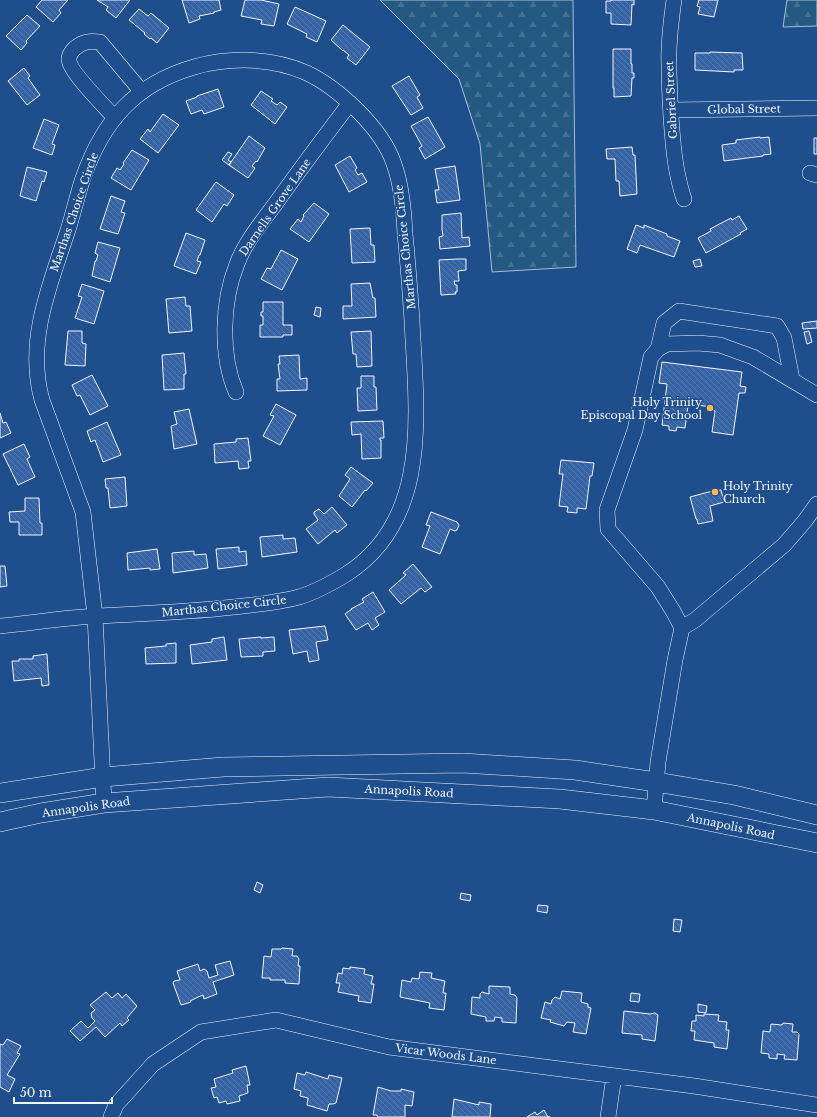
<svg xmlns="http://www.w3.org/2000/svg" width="817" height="1117" viewBox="0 0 817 1117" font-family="'Libre Baskerville',serif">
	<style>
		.forest { fill: url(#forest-firs); stroke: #a8bbd7 }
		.building { fill: url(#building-back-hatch); stroke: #f2f6ff }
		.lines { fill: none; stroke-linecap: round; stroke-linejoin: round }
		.minor-casing { stroke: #f2f6ff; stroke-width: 16 }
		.major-casing { stroke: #f2f6ff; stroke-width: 20 }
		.minor { stroke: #1f4e8c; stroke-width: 15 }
		.major { stroke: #1f4e8c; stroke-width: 19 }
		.poi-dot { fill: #ffb74d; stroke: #1f4e8c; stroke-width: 1.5 }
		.labels { text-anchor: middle; stroke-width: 3; stroke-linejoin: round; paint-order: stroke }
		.street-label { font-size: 11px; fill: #f2f6ff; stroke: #1f4e8c }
		.poi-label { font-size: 11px; fill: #f2f6ff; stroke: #1f4e8c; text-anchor: end }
	</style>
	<defs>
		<pattern id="forest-firs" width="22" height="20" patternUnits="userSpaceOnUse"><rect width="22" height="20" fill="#245a82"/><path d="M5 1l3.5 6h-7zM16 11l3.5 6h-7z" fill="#447295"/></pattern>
		<pattern id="building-back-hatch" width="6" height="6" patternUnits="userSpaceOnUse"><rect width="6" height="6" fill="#3563a3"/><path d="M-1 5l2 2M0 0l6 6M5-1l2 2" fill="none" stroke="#537ab1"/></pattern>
	</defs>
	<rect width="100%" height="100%" fill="#1f4e8c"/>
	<!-- forest -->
	<path class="forest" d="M380,0H573L576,267L492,272L480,144L459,79Z
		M787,0H817V26L783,27Z"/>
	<!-- building -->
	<path class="building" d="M42,0H68L59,10L61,13L53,22L36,7Z
		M97,0H130L116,18L106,10L108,7Z
		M182,0H219L221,10L214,12V13L199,16L200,19L189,23Z
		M245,0H261L279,4L274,26L261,24L262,20L241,16Z
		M611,0H634V5L632,4L631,25L611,24V13H606V1H611Z
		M699,0H718L714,17L698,14L700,7L697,6Z
		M295,7L326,21L317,42L306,37L307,34L287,24Z
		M139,9L148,16L151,13L169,28L157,43L151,38L150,39L144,34L145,33L129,20Z
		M27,15L40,26L26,41L27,43L21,50L6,36Z
		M343,25L370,47L356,65L347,58L349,55L343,50V51L331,40Z
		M613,49H631V64H632V73H634V78H632L631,96L614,97V88H613Z
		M710,52L742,53L743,70H734V72L695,70V53H710Z
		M24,68L30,76L28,78L40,95L27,105L8,81Z
		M409,76L420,95L417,97L423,108L411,115L392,86Z
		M218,89L224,107L204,114L202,110L191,114L186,101L197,97V96Z
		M261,91L273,99L271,101L277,105L280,102L287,107L275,124L251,105Z
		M163,114L179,125L158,153L140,139L148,129L150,132Z
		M428,117L445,147L425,159L419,148L422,146L411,126Z
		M44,119L59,125L52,144L55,145L52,155L33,148Z
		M249,136L265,148L257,162L256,161L252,166L255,168L248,178L229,165Z
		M760,137V138L769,137L771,154L763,155V156L724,161L722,145L736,143V140Z
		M814,138H817V154H814Z
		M632,147L633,155H635L637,194L620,196L619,181H616L615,159H607L606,149Z
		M132,150L149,160L131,190L111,178L117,168L120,170L124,164L123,163Z
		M228,152L232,154L228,160L231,162L229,165L222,160Z
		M350,156L357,168L355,170L358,175L362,173L367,182L349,192L335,165Z
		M455,166L460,200L437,203L435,190H439L435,169Z
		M27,167L47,172L44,182L42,181L36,201L20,196Z
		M216,182L234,195L227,206L224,204L212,222L196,210Z
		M111,196L125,201L121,212L125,213L118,234L100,229Z
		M314,203L329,214L309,242L290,229L298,219L301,222L304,216L303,215Z
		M461,213L462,238L469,237L470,246L440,249L439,237L443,236L442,230V215Z
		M739,216L747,229L740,233L741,234L706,253L698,238L711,231L710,229L731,218L732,220Z
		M636,225L644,228V225L667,234V236L680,241L674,257L640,245L637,253L627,249Z
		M370,228L371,245H374L375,262L352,263L350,229Z
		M186,233L205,240L200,255H199L197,261L201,262L196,274L174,266Z
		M98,242L120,248L110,282L92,276L95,261H96L98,255L95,253Z
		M281,250L298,259L282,290L261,279L267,268L271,269Z
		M457,259H466V270L458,271L459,281H454L455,285H457V292H455L456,294L441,295L439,260Z
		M700,259L702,266L695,267L693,261Z
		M370,283L373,298H375L376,317L343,319V306H352L351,284Z
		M82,284L104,291L94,324L75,318L82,297L78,296Z
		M185,297L186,306H190L192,331L169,333L166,299Z
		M263,302H283V325H292V335H283V337H260V325H263V316H261V312H263Z
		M316,307L321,308L320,317L314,315Z
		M817,321V328L803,329L802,323Z
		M68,331H82V343L86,344L85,366L65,365Z
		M371,331L372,366L357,367L356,354H353L351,332Z
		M809,331L812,342L807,344L804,332Z
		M184,353L186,374H184V389L164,390L162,355Z
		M299,355L300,379L307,378V390L277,391V379H280L278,364H280L279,356Z
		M662,362L742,372L740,386L746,387L745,393H739L733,435L712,432L715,411L713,410L710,407L692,404L688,406L685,428L677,427L676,431L669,430V426L662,425L667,384L659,383Z
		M92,375L108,406L90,415L80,395L77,396L72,385Z
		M361,376H374V387H376L377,410L358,411L357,388H361Z
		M276,404L296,415L280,445L263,436L274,416L270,415Z
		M189,409L197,444L174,449L171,426L177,424L174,412Z
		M0,413L3,423L6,422L11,433L0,438Z
		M383,421L384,438H380V440H381V458L362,459L361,434L352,435L351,422Z
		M107,422L121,455L103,462L95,440L91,442L87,431Z
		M248,438L251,461H248L249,468L239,469L238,461L215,463L214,444L236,442V439Z
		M24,444L30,457L27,459L35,477L18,485L3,454Z
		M561,460L594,463L592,476H590L586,509L577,508V513L567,512L568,507L559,506L563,474H559Z
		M351,467L373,483L366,491L365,490L352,507L339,496L350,479L345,475Z
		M125,477L127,506L110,508L108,488H106L105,479Z
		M716,490V491L721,490L724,502L710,506L713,521L698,524L697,519H696L690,497Z
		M25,498H39L40,523H42V535H19V522H10L9,512L25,511Z
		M332,507L347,525L337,533L335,530L318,544L306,529L318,520L314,514V512L319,509L324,514Z
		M431,512L457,522L459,525L457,530L455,531L450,529L440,554L422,547L430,526L426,525Z
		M283,535V539L295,538L297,552L262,557L260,537Z
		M239,547V552L246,551L247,565L218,569L216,549Z
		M157,549L160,569L150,570V568L128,570L127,553Z
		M194,551V555L206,554L208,568L173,573L172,553Z
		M413,564L432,587L425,592L421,588L401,604L389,590L406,575L403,573Z
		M0,566H5L7,586L0,587Z
		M373,592L385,612L375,618L379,625L372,630L368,623L356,630L345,614L352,609H351L364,602L362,599Z
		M325,626L328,640L316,642L319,660L309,662L307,651L293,654L289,630Z
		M224,637L227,660L192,664L190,645L212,642V639Z
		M261,637V638L274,637L275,651L263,652V656L241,657L239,639Z
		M176,643V663L146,664L145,648L166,646V644Z
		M47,654L49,685L42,686L41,678L14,681L12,661H19V659H33V656Z
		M257,882L263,885L260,893L254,890Z
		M461,893L471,895L470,901L460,899Z
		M538,905L548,906L547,913L537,911Z
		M674,919L682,920L680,932L673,931Z
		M282,948L293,949L292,956H297L299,959L298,966H300L299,984L285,983V980H270V978H262L264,956L271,957L272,949H281Z
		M230,961L234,975L213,982L217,994L204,999L203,995L196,998L190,1001L191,1002L181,1005L173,983L174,981L180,980L177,971L198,964L200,971L204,969L207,971L209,978L218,975L215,965Z
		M350,967L365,969L364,974L373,976L371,984H374L371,1003L358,1001L359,996L338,992L340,983H336L338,973L342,974L343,968L350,969Z
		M420,972L432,973L431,978L445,981L443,993H446L444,1010L429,1008L430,1003L400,997L402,980L411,982L412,978L419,979Z
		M489,986L510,987V994L515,995L517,998L516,1023L502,1022V1018L495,1017L494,1021H486V1017L471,1014L472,997L480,998V994L482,992L489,994Z
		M562,991L582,993L581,1002L588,1004V1007L591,1008L586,1034L573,1032L575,1023L567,1022L564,1026L550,1022L551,1020L541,1018L545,1002L551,1004L552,1000L555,997L560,999Z
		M106,992L112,998L118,993L122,998L126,994L137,1006L127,1018L129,1020L122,1026L120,1023L105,1037L96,1027L80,1041L70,1031L81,1021L88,1028L95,1021L92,1018L91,1013L95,1010L90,1005Z
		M631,993L640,994L639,1002L630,1001Z
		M698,1004L707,1006L706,1013L698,1012Z
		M624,1011L650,1014L655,1013L658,1015L655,1041L642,1039V1035L622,1033Z
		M704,1014L719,1015L718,1021L727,1022L726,1030H729L727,1049L714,1047V1043L694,1040L695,1031H691L692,1021H696V1015L704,1016Z
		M783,1023L793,1024L792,1032H797L799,1034L797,1060L784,1059L785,1055L777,1054V1059L769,1058V1054L761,1053L763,1031L770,1032L771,1024L782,1025Z
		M7,1039L21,1046L17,1053L20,1054L7,1075L15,1079L9,1092L0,1087V1044L3,1045Z
		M246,1066L250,1085H247L248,1093L239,1096L240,1101L227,1104L226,1101L219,1103L217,1097L214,1098L211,1088L216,1087L214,1079L233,1073L232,1070Z
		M306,1072L328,1079L329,1075L342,1078L336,1103L333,1104H329L327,1111L307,1105L308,1098L300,1096L301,1091L294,1089L297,1073L305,1075Z
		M378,1087L391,1091H401V1089L414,1092L412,1106L405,1105V1117H378L377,1115H373Z
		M454,1099L479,1105V1102L491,1104L490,1117H452Z
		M544,1110L548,1117H550H527L535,1112L537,1115Z"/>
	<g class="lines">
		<!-- minor casing -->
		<g class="minor-casing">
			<path id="minor" d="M674,0C671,21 668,43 669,65C669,82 670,100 671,117C673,145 675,172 684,199
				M671,110L817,108
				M115,118C106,108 68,70 69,59C69,55 72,51 75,48C84,41 89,41 100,42L142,92
				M810,173L817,175
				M658,349L664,323L679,311L777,326L784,338L792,379
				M236,392C220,355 222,301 237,264C245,242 262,222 276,203C300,169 325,136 350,103
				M0,626C33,623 67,617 100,616C148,613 195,612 243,606C262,604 281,602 299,597C316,592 330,584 345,575C433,520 416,409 412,320C410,291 408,263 405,234C404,211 402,186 394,164C387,143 373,126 358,111C323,76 293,61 244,60C227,60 211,62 194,67C135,84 103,121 83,178C77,196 73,215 67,233C49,287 26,342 42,400L83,512L95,616L104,803
				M682,628L695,620L784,545L804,522L817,504
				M654,810L658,762L675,660L682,628L673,611L658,587L608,529L607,510L635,430L651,357L658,349L667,344L698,343L720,345L753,357L817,395
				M111,1117L116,1105L153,1064L201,1032L276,1020L389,1047L694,1086L817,1105
				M608,1117L614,1076"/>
		</g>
		<!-- major casing -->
		<g class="major-casing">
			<path id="major" d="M0,793L103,777L223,767L463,763L575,770L656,782L734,795L817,815
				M0,822L41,813L104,803L328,787L560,799L654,810L817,843"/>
		</g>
		<!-- minor -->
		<use href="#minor" class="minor"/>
		<!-- major -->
		<use href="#major" class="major"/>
	</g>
	<!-- markers -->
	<g class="poi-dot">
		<circle cx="710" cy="408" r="4"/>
		<circle cx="715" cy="492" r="4"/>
	</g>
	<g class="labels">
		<!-- street labels -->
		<g class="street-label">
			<text transform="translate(671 100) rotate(-93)" y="4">Gabriel Street</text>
			<text transform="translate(744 109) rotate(-1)" y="4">Global Street</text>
			<text transform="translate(275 207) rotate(-55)" y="4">Darnells Grove Lane</text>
			<text transform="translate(74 212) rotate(-71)" y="4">Marthas Choice Circle</text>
			<text transform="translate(405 247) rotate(-96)" y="4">Marthas Choice Circle</text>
			<text transform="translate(224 606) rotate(-6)" y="4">Marthas Choice Circle</text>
			<text transform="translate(409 791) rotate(3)" y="4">Annapolis Road</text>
			<text transform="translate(86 807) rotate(-8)" y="4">Annapolis Road</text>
			<text transform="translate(731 826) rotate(12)" y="4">Annapolis Road</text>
			<text transform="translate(446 1054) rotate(7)" y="4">Vicar Woods Lane</text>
		</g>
		<!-- poi labels -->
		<g class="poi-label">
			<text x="702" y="406">Holy Trinity<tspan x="702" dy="13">Episcopal Day School</tspan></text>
			<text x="723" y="490" text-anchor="start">Holy Trinity<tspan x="723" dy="13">Church</tspan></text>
		</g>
	</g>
	<!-- scale -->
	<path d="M14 1097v6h98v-6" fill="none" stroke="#f2f6ff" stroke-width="2"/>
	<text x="20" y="1097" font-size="12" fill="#f2f6ff" stroke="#1f4e8c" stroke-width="3" paint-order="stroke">50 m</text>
</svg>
